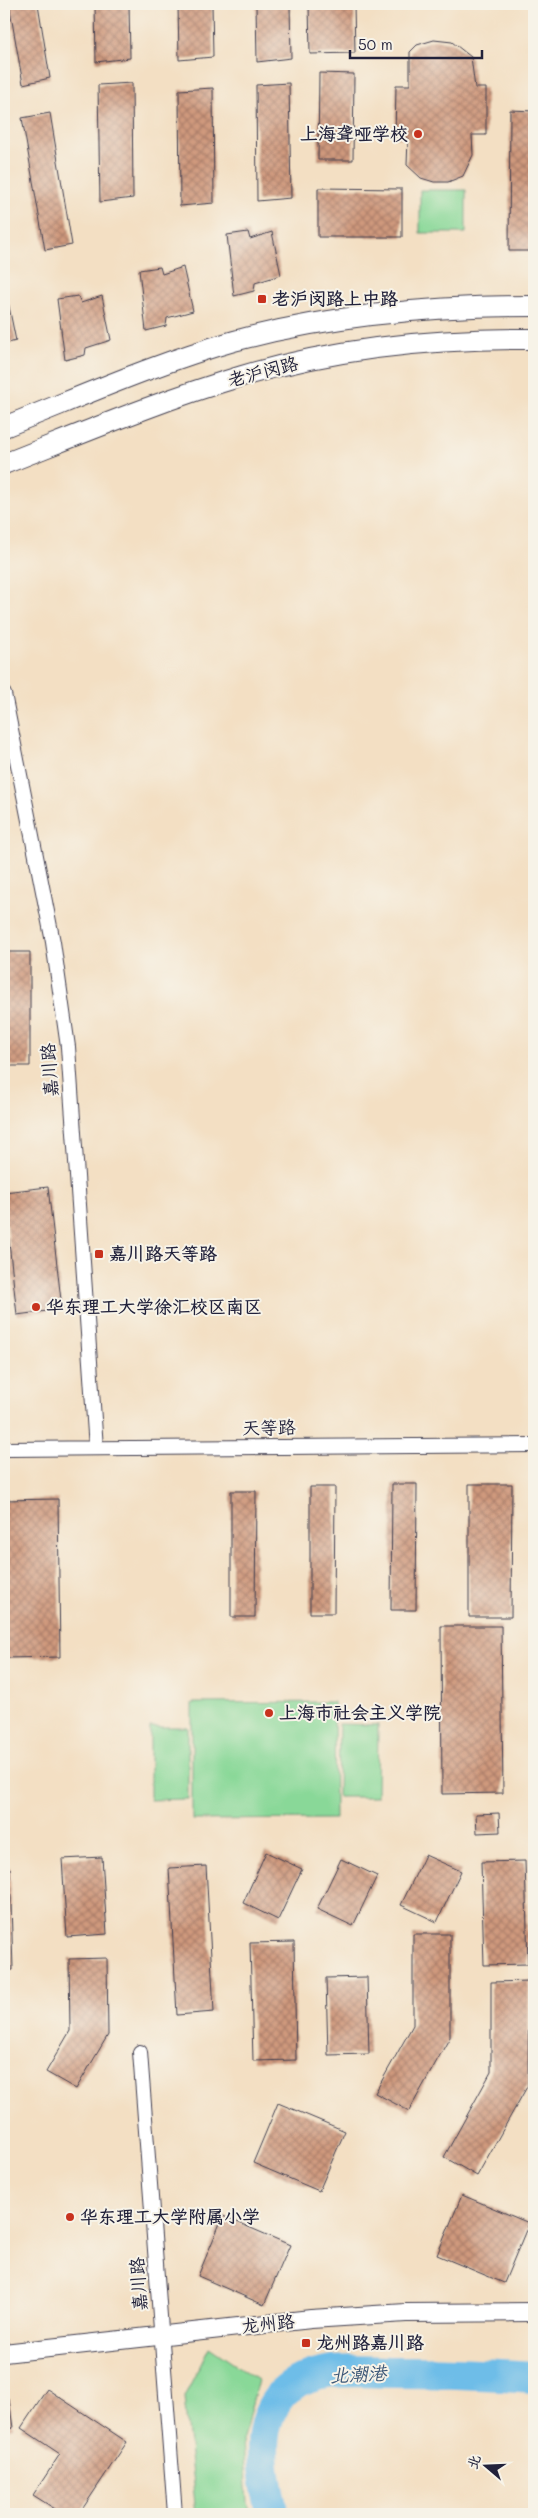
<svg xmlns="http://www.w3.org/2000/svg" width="538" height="2518" viewBox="0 0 538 2518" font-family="Mali,'LXGW WenKai TC',sans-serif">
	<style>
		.grass { fill: #89d898; stroke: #567d6a }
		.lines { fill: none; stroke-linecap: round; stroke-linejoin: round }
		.river { stroke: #6ebde8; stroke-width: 32 }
		.building { fill: url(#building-cross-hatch) }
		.minor-casing { stroke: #413e4f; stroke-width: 16 }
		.tertiary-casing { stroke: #413e4f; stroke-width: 20 }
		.secondary-casing { stroke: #413e4f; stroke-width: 22 }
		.minor { stroke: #fff; stroke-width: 14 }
		.tertiary { stroke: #fff; stroke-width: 18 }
		.secondary { stroke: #fff; stroke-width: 20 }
		.poi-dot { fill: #c8321e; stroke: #f7f3e8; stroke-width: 2 }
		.labels { text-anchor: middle; stroke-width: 4; stroke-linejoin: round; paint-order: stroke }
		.poi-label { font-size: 18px; font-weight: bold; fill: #22223b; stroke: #f7f3e8; text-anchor: start }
		.street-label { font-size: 18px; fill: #22223b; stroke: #f7f3e8 }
		.water-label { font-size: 19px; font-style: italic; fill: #3d5878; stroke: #f7f3e8 }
	</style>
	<defs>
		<pattern id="building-cross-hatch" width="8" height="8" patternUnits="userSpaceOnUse" patternTransform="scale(1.25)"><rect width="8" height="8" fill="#cf997d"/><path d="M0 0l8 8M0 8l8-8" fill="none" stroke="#a87c68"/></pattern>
	</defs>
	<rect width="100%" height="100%" fill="#f7f3e8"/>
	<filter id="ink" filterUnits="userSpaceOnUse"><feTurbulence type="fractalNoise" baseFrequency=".02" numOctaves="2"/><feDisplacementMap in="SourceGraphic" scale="10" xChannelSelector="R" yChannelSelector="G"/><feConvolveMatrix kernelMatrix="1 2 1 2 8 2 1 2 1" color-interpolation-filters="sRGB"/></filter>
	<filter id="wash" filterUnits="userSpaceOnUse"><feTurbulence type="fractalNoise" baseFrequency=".0096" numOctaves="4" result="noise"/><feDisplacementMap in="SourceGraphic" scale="20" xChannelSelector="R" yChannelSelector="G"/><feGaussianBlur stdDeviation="1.12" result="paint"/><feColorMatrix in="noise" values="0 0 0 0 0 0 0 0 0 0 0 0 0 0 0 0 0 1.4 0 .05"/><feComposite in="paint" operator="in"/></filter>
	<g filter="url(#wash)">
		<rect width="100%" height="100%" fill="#f3dfc3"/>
		<!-- grass -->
		<path class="grass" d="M420,190H466V233H420Z
			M334,1702L335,1819L192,1820V1703Z
			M339,1724L378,1725L377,1797H338Z
			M150,1727H188V1799L150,1800Z
			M209,2347L258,2380L243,2439L247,2503L250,2514H196L184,2397Z"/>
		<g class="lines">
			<!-- river -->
			<path class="river" d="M273,2514C257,2453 250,2383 333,2372C353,2370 374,2372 394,2372C441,2372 487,2374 534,2377"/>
		</g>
		<g id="blocks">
			<!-- building -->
			<path class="building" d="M9,4H38L50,78L23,84Z
				M95,4H129L130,58L96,62Z
				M178,4H212L213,57L179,60Z
				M256,4H290L291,58L257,62Z
				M309,4H354L355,53L310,54Z
				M434,40L452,42L471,57L475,88H486V135H472L473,155L463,176L448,182H434L421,178L407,165L408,138H395L396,85H410V52L417,45Z
				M319,73L354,74L353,160H318Z
				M132,83L133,198L100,202L98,85Z
				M289,83L291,198L257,201L256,85Z
				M213,88L214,203L180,206L179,90Z
				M510,110L534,111V251H509Z
				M50,113L72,245L45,250L22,118Z
				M318,188L402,189V237H318Z
				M248,232L250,239L272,232L281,275L255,283L254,291L234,296L227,235Z
				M160,267L162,274L183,267L193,311L167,318L166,326L146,331L139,270Z
				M78,296L81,303L102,296L111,340L86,348L85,355L65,360L57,299Z
				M7,297L16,341L4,344V298Z
				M4,822H8L7,893H4Z
				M4,952H30V1066H4Z
				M48,1187L62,1309L17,1315L7,1224H4V1192Z
				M392,1484H417L416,1610H391Z
				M469,1484H512L511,1617H469Z
				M310,1487H335L334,1613H310Z
				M231,1491H256L255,1617H231Z
				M58,1499L60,1657L4,1658V1500Z
				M441,1626H501L503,1793L442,1794Z
				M499,1813L500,1832L477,1833L476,1814Z
				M266,1852L302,1869L278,1920L243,1903Z
				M425,1855L461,1871L437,1922L401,1905Z
				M102,1857L107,1934L67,1937L62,1859Z
				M341,1859L377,1876L353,1926L317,1909Z
				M525,1861L528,1964L484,1965L481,1862Z
				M206,1866L214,2012L177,2015L169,1868Z
				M4,1868H10L13,1970L4,1971Z
				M413,1934H450V2037L409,2111L375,2093L413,2025Z
				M294,1942L296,2060L253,2061L250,1943Z
				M107,1958L108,2035L76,2089L46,2072L70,2031L69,1959Z
				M367,1977L369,2054L328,2055L326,1978Z
				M529,1981L528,2085L477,2176L444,2157L491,2072V1982Z
				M278,2103L345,2131L319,2191L253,2163Z
				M462,2195L529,2223L504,2283L437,2255Z
				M223,2216L290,2245L264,2305L198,2276Z
				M47,2389L127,2442L79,2514H63L33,2495L60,2454L21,2428Z
				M4,2399H9L13,2428L4,2430Z"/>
		</g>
	</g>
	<g filter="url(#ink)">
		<use href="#blocks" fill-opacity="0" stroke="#413e4f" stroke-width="1"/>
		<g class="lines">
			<!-- minor casing -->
			<g class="minor-casing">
				<path id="minor" d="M4,694L53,942L68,1047L96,1448
					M4,1449L534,1445
					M140,2052L175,2514"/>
			</g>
			<!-- tertiary casing -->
			<g class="tertiary-casing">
				<path id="tertiary" d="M4,2353L311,2319L406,2313L534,2312"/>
			</g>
			<!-- secondary casing -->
			<g class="secondary-casing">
				<path id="secondary" d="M4,427C80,397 156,363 234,341C331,315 434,306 534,306
					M4,464C83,433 161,400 242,376C336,348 436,338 534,339"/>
			</g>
			<!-- minor -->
			<use href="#minor" class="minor"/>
			<!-- tertiary -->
			<use href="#tertiary" class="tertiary"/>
			<!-- secondary -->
			<use href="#secondary" class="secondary"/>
		</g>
	</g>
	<!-- markers -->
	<g class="poi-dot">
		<circle cx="418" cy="134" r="5"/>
		<rect x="257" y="294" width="10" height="10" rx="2.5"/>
		<rect x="94" y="1249" width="10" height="10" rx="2.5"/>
		<circle cx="36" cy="1307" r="5"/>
		<circle cx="269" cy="1713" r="5"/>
		<circle cx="70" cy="2217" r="5"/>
		<rect x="301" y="2338" width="10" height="10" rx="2.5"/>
	</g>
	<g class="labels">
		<!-- poi labels -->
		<g class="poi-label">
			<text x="408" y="140" text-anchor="end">上海聋哑学校</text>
			<text x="272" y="305">老沪闵路上中路</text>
			<text x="109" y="1260">嘉川路天等路</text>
			<text x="46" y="1313">华东理工大学徐汇校区南区</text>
			<text x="279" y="1719">上海市社会主义学院</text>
			<text x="80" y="2223">华东理工大学附属小学</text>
			<text x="316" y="2349">龙州路嘉川路</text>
		</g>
		<!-- street labels -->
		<g class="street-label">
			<text transform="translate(263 372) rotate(-15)" y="6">老沪闵路</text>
			<text transform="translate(50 1070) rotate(-94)" y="6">嘉川路</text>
			<text transform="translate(269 1428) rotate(-1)" y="6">天等路</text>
			<text transform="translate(139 2284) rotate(-94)" y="6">嘉川路</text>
			<text transform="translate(268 2324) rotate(-6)" y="6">龙州路</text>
		</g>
		<!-- water labels -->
		<g class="water-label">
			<text transform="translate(358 2374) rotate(-3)" y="7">北潮港</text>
		</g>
	</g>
	<!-- margin -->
	<rect width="538" height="2518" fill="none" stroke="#f7f3e8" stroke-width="20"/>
	<!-- north arrow -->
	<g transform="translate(486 2466) rotate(289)" stroke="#f7f3e8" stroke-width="4" paint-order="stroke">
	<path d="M0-4L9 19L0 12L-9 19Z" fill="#22223b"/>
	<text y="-8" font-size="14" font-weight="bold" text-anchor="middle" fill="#22223b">北</text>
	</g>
	<!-- scale -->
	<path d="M350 50v8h132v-8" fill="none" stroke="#22223b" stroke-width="2.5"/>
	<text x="358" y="50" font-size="15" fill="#22223b" stroke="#f7f3e8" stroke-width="4" paint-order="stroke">50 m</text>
</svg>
